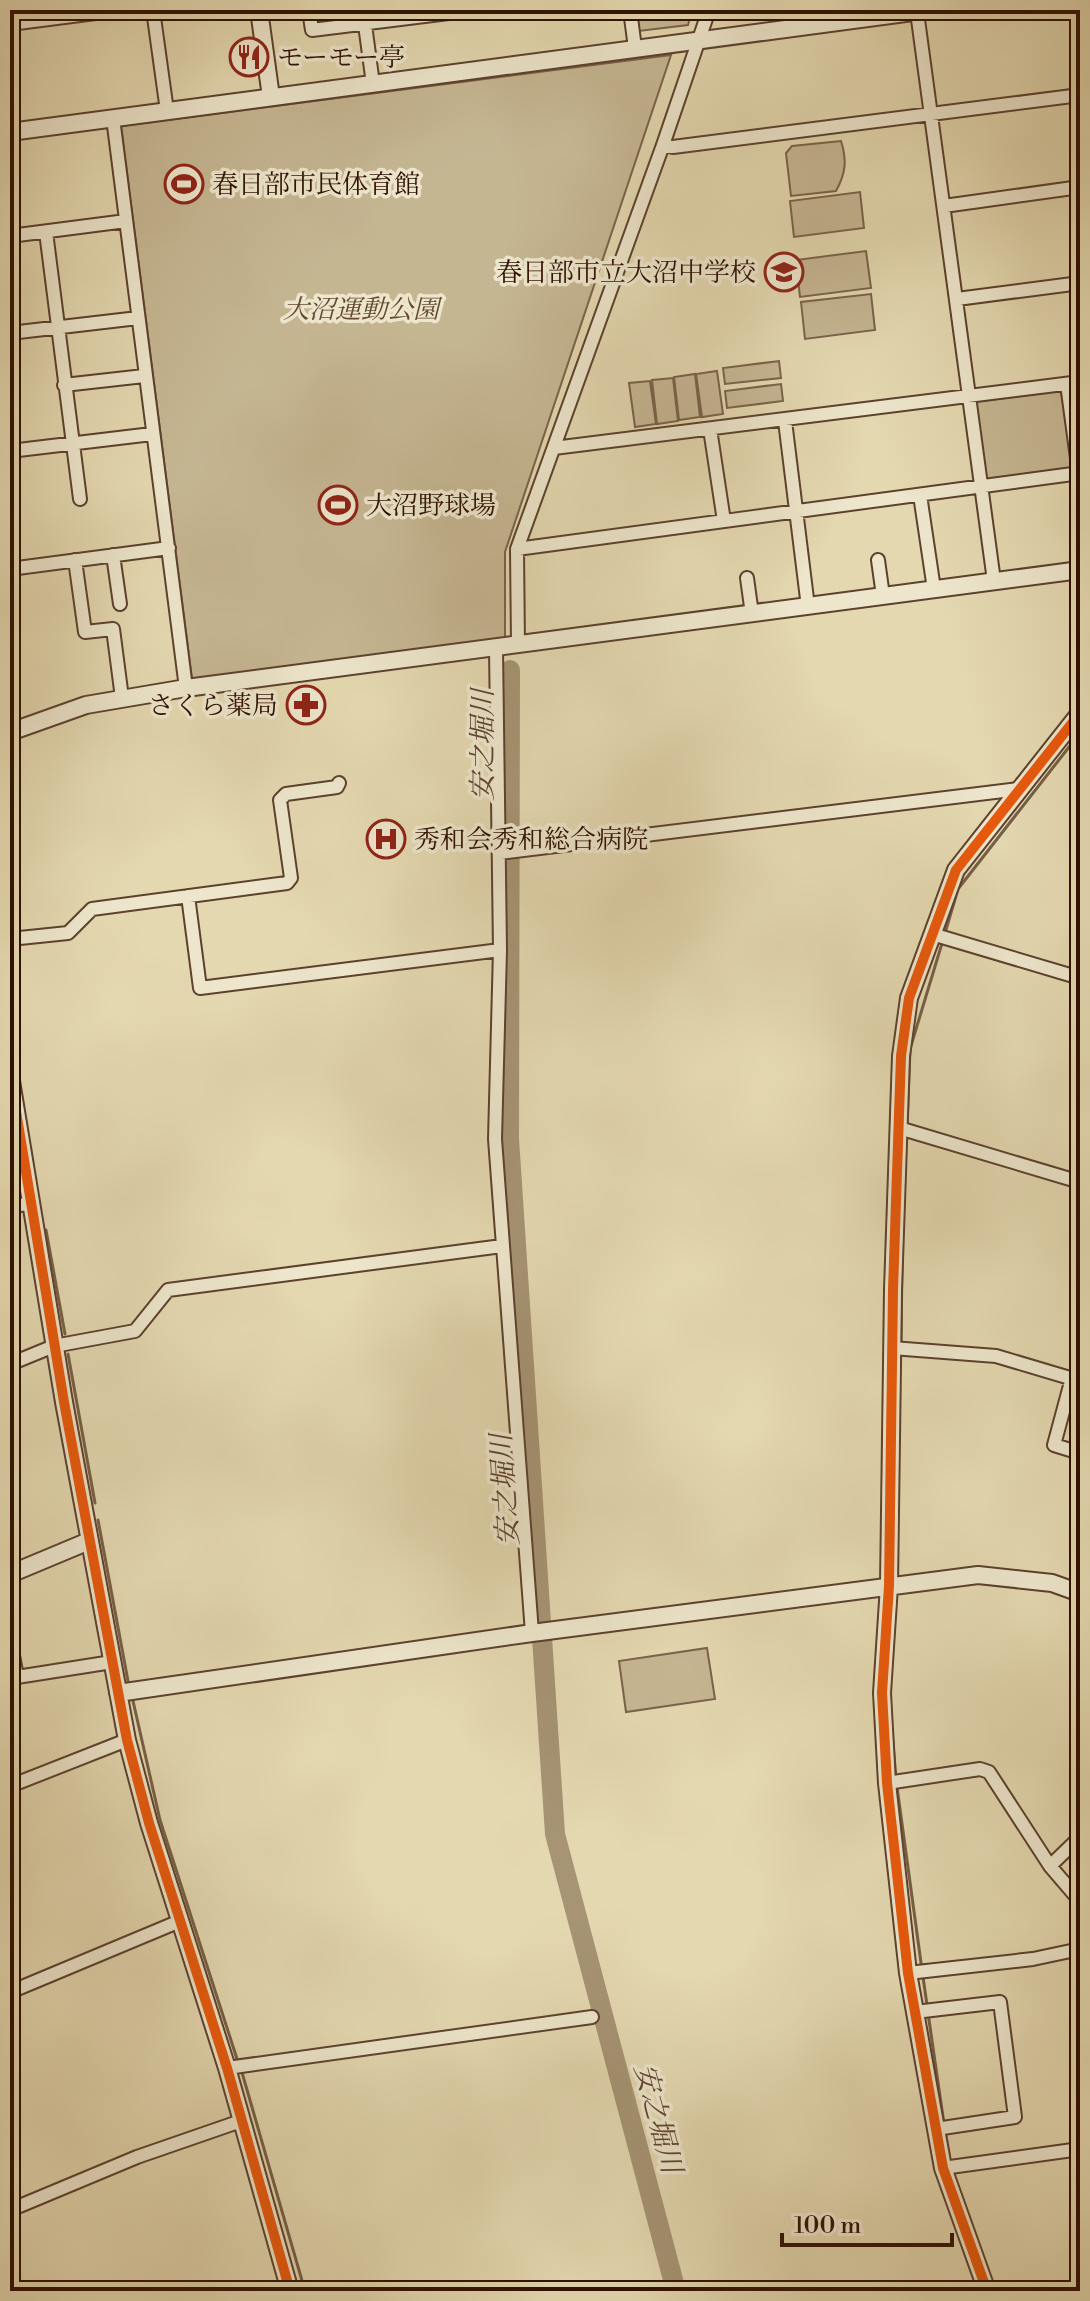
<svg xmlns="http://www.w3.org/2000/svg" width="1090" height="2301" viewBox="0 0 1090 2301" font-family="'Libre Bodoni','Noto Serif JP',serif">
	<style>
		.green { fill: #c5b692; stroke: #7a624a; stroke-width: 2 }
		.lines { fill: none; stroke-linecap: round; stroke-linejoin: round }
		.stream { stroke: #765f46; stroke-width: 3 }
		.river { stroke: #a69474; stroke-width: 20 }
		.minor-casing { stroke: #5c412d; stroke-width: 16 }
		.tertiary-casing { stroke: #5c412d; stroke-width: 20 }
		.minor { stroke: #ede6cc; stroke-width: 12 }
		.tertiary { stroke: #ede6cc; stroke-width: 16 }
		.cycleway-casing { stroke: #ede6cc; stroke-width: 15 }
		.cycleway { stroke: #e8590c; stroke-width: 10 }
		.labels { text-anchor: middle; stroke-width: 7; stroke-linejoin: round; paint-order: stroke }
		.poi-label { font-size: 26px; fill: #2e0f01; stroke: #ede6cc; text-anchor: start }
		.park-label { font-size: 26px; font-style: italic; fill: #634934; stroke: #ede6cc }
		.water-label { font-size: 28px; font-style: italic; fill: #5e442f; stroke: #ede6cc }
	</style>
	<rect width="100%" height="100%" fill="#e4d8b0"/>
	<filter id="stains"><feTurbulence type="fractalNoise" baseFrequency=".0025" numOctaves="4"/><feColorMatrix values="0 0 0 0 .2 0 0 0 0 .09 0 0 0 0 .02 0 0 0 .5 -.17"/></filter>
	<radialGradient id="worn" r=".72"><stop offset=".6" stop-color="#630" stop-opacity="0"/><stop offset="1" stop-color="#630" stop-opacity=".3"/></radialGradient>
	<!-- green -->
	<path class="green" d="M636,10H692L688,25L639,31Z
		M671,55L505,552V641L192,679L121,126Z
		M841,141C847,160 846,173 836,191L791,196L786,153L792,146Z
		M860,192L864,228L794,237L790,201Z
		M866,251L871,288L800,297L796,260Z
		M871,294L875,330L805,339L801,302Z
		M779,361L781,378L725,384L723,368Z
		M717,371L723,414L702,417L696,374Z
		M695,374L700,417L679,420L674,377Z
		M673,378L678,421L657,424L652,380Z
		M650,381L656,424L635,427L629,383Z
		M781,384L783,401L727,408L725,391Z
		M1061,391L1073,469L985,481L974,402Z
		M707,1648L715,1699L626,1712L619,1661Z"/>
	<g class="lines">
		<!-- stream -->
		<path class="stream" d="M945,933L958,889L1080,733
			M907,1128L910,1049L943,940
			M46,1230L65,1334
			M901,1344L902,1259
			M68,1354L95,1503
			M899,1408L900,1351
			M98,1520L128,1681
			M133,1701L160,1820L238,2062
			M892,1731L896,1779
			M897,1787L922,1970
			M923,1977L927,2005
			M928,2013L944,2124
			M241,2069L305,2291
			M945,2131L950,2160"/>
		<!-- river -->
		<path class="river" d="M510,670L509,1139L555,1834L676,2291"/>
		<!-- minor casing -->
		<g class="minor-casing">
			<path id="minor" d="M153,10L167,111
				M309,10L312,30L473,10
				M363,10L373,84
				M630,10L635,48
				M917,12L994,581
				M10,24L119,10
				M113,118L186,688
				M663,145L673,147L1080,95
				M944,206L1080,187
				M46,232L80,499
				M10,236L126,221
				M957,299L1080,283
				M10,333L138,318
				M1067,384L1079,473
				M64,385L144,376
				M785,421L808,607
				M710,429L724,521
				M554,448L1080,382
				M10,451L152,434
				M920,495L934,589
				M517,549L1080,473
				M113,555L120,604
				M75,560L85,632L113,629L122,698
				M878,560L883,596
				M10,569L169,548
				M747,578L752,614
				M518,645L517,549L663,145L709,10
				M496,648L500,950L495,1139L532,1633
				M499,853L1019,789
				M188,896L200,988L500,950
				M932,934L1080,978
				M10,939L68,933L92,909L287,883L291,878L280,800L286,794L337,787L339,783
				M899,1128L1080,1182
				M10,1206L30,1204
				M892,1348L996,1356L1080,1381
				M10,1364L54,1346L135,1331L168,1290L502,1246
				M1072,1378L1054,1445L1080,1453
				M10,1639L17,1677L112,1662
				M887,1783L980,1769L989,1772L1050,1866L1080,1901
				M10,1786L127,1740
				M1050,1866L1080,1837
				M908,1973L1033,1959L1080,1949
				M10,1992L180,1921
				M915,2012L1000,2002L1015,2117L936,2129
				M227,2068L592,2017
				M943,2168L1080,2149
				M10,2210L137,2157L241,2121"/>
		</g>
		<!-- tertiary casing -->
		<g class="tertiary-casing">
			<path id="tertiary" d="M259,10L271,97
				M10,132L928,10
				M10,732L86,705L186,688L1080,570
				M10,1075L64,1402L127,1740L149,1823L227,2068L290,2291
				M10,1574L89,1541
				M118,1693L532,1633L978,1575L1052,1583L1080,1593
				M987,2291L943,2168L908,1973L887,1783L882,1693L889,1586L893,1290L901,1056L909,998L956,870L1080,713"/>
		</g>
		<!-- minor -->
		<use href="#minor" class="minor"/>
		<!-- tertiary -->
		<use href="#tertiary" class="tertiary"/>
		<!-- cycleway casing -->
		<g class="cycleway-casing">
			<path id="cycleway" d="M10,1075L64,1402L127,1740L149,1823L227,2068L290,2291
				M987,2291L943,2168L908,1973L887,1783L882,1693L889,1586L893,1290L901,1056L909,998L956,870L1080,713"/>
		</g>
		<!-- cycleway -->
		<use href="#cycleway" class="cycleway"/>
	</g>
	<!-- icons -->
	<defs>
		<g id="restaurant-ring" transform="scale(2)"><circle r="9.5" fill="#ede6cc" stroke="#8f2418" stroke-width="1.5"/><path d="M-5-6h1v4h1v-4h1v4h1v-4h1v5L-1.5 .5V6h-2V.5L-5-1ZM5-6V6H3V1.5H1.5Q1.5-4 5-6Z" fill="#8f2418"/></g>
		<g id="stadium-ring" transform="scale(2)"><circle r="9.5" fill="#ede6cc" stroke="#8f2418" stroke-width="1.5"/><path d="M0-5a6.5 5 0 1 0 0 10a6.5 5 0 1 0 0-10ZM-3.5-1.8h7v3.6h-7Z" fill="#8f2418"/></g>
		<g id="school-ring" transform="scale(2)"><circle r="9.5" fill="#ede6cc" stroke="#8f2418" stroke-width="1.5"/><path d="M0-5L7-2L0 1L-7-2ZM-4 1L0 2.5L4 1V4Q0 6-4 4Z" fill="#8f2418"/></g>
		<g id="pharmacy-ring" transform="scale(2)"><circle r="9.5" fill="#ede6cc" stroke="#8f2418" stroke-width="1.5"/><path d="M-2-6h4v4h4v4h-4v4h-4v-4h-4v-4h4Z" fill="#8f2418"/></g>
		<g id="hospital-ring" transform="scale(2)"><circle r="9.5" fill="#ede6cc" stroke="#8f2418" stroke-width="1.5"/><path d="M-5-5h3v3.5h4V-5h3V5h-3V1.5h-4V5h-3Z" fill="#8f2418"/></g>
	</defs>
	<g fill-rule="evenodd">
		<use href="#restaurant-ring" x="249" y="57"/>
		<use href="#stadium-ring" x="184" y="184"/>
		<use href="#school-ring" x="784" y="272"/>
		<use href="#stadium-ring" x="338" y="505"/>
		<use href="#pharmacy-ring" x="306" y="705"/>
		<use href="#hospital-ring" x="386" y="839"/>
	</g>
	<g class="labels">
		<!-- poi labels -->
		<g class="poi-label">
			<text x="277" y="66">モーモー亭</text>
			<text x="212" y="193">春日部市民体育館</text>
			<text x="756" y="281" text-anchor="end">春日部市立大沼中学校</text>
			<text x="366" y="514">大沼野球場</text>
			<text x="278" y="714" text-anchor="end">さくら薬局</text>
			<text x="414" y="848">秀和会秀和総合病院</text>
		</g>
		<!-- park labels -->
		<g class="park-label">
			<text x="361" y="318">大沼運動公園</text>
		</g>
		<!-- water labels -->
		<g class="water-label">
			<text transform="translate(482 745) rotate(-90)" y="10">安之堀川</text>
			<text transform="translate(504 1490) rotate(-94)" y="10">安之堀川</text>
			<text transform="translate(659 2118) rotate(75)" y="10">安之堀川</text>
		</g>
	</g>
	<!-- margin -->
	<rect width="1090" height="2301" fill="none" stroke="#e4d8b0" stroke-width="40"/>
	<rect x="12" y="12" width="1066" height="2277" fill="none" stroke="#2e0f01" stroke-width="4"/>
	<rect x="20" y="20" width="1050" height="2261" fill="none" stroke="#2e0f01" stroke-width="2"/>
	<!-- scale -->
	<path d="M782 2233v12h170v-12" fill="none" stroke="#2e0f01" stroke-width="4"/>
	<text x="794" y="2233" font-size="24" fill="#2e0f01" stroke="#ede6cc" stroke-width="6" paint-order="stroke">100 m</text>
	<rect width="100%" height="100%" filter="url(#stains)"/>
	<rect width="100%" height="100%" fill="url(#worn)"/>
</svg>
